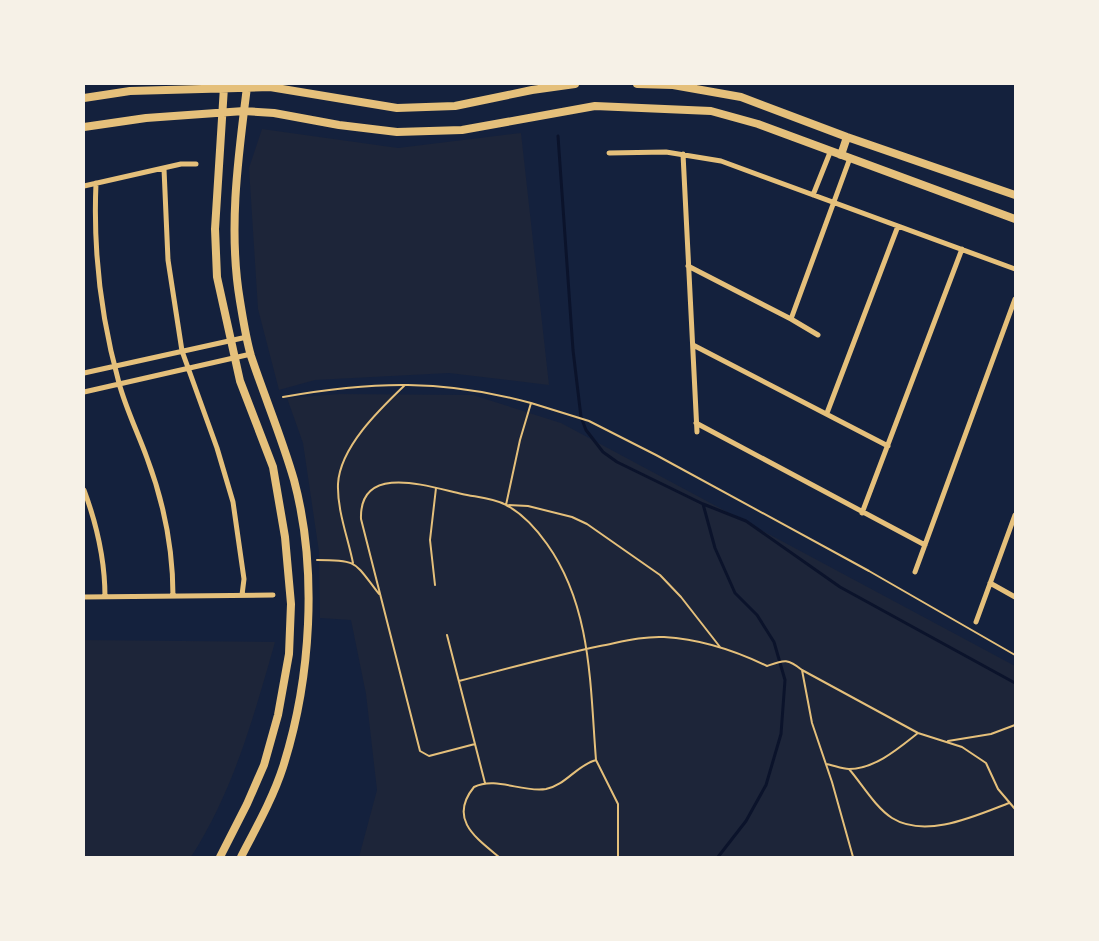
<svg xmlns="http://www.w3.org/2000/svg" width="1099" height="941" viewBox="0 0 1099 941" font-family="'DM Sans',sans-serif">
	<style>
		.green { fill: #1d2539 }
		.lines { fill: none; stroke-linecap: round; stroke-linejoin: round }
		.stream { stroke: #0b132b; stroke-width: 3 }
		.path { stroke: #e5c07b; stroke-width: 2 }
		.minor { stroke: #e5c07b; stroke-width: 5 }
		.tertiary { stroke: #e5c07b; stroke-width: 8 }
	</style>
	<rect width="100%" height="100%" fill="#14213d"/>
	<!-- green -->
	<path class="green" d="M262,129L398,148L521,133L549,385L449,373L315,380L279,390L258,309L249,168Z
		M339,394L473,395L561,423L1015,666V857H359L377,790L366,694L351,620L320,618L319,552L303,443L287,398Z
		M84,640L275,642C254,716 233,792 191,857H84Z"/>
	<g class="lines">
		<!-- stream -->
		<path class="stream" d="M558,136L573,350L581,417L586,430L603,452L617,462L703,504L715,548L735,593L757,615L774,642L785,680L781,734L766,785L746,821L718,857
			M703,504L746,521L840,587L1015,683"/>
		<!-- path -->
		<path class="path" d="M283,397C372,381 444,379 531,403
			M317,560C359,560 354,562 379,594
			M353,563C348,538 337,510 338,484C340,447 380,409 405,385
			M435,585L430,540L436,488
			M447,635L485,783
			M720,647L681,597L660,575L587,524L572,517L528,506L506,505L520,440L531,403L589,421L656,455L869,571L1015,655
			M802,670L812,723L832,782L853,857
			M459,681C506,669 553,656 600,646C621,642 642,636 664,637C699,639 736,651 767,666C784,660 787,658 802,670L918,733L962,747L986,763L998,789L1015,809
			M948,741L991,734L1015,725
			M475,744L429,756L420,751L361,519C359,462 430,487 462,494C475,497 494,498 506,505C522,513 537,530 547,544C592,607 590,686 596,760
			M826,764C833,765 842,769 849,769C875,769 899,748 918,733
			M849,769C862,784 875,807 892,818C926,839 975,816 1009,803
			M499,857C476,838 448,819 474,787C496,776 522,793 546,789C566,785 577,765 596,760L618,804V857"/>
		<!-- minor -->
		<path class="minor" d="M609,153L666,152L721,161L1015,269
			M683,154L697,432
			M164,169L168,260L182,351L217,448L233,502L244,579L242,595
			M96,183C93,251 101,318 119,383C126,409 138,433 147,458C164,503 173,548 173,596
			M84,186L181,164H196
			M813,195L831,150
			M688,266L791,319
			M818,335L791,319L850,158
			M693,345L888,446
			M84,373L247,337
			M84,392L251,354
			M827,413L898,226
			M696,423L925,545
			M84,490C97,525 105,560 105,597
			M862,513L962,249
			M915,572L1015,299
			M990,583L1015,597
			M84,597L273,595
			M976,622L1015,515"/>
		<!-- tertiary -->
		<path class="tertiary" d="M637,84L673,85L741,97L847,137L1015,195
			M84,98L130,91L270,87L397,108L455,106L532,90L575,84
			M84,127L146,118L244,111L274,113L339,125L397,132L462,130L595,106L711,111L758,124L1015,219
			M841,155L847,137
			M220,857L247,804L264,765L278,715L289,654L291,604L285,537L273,467L240,381L217,277L215,229L224,87
			M241,857C256,828 273,798 283,767C311,679 318,570 294,480C282,438 265,398 251,356C246,339 243,319 240,301C228,230 238,158 247,87"/>
	</g>
	<!-- border -->
	<rect width="1099" height="941" fill="none" stroke="#f6f1e7" stroke-width="170"/>
</svg>
